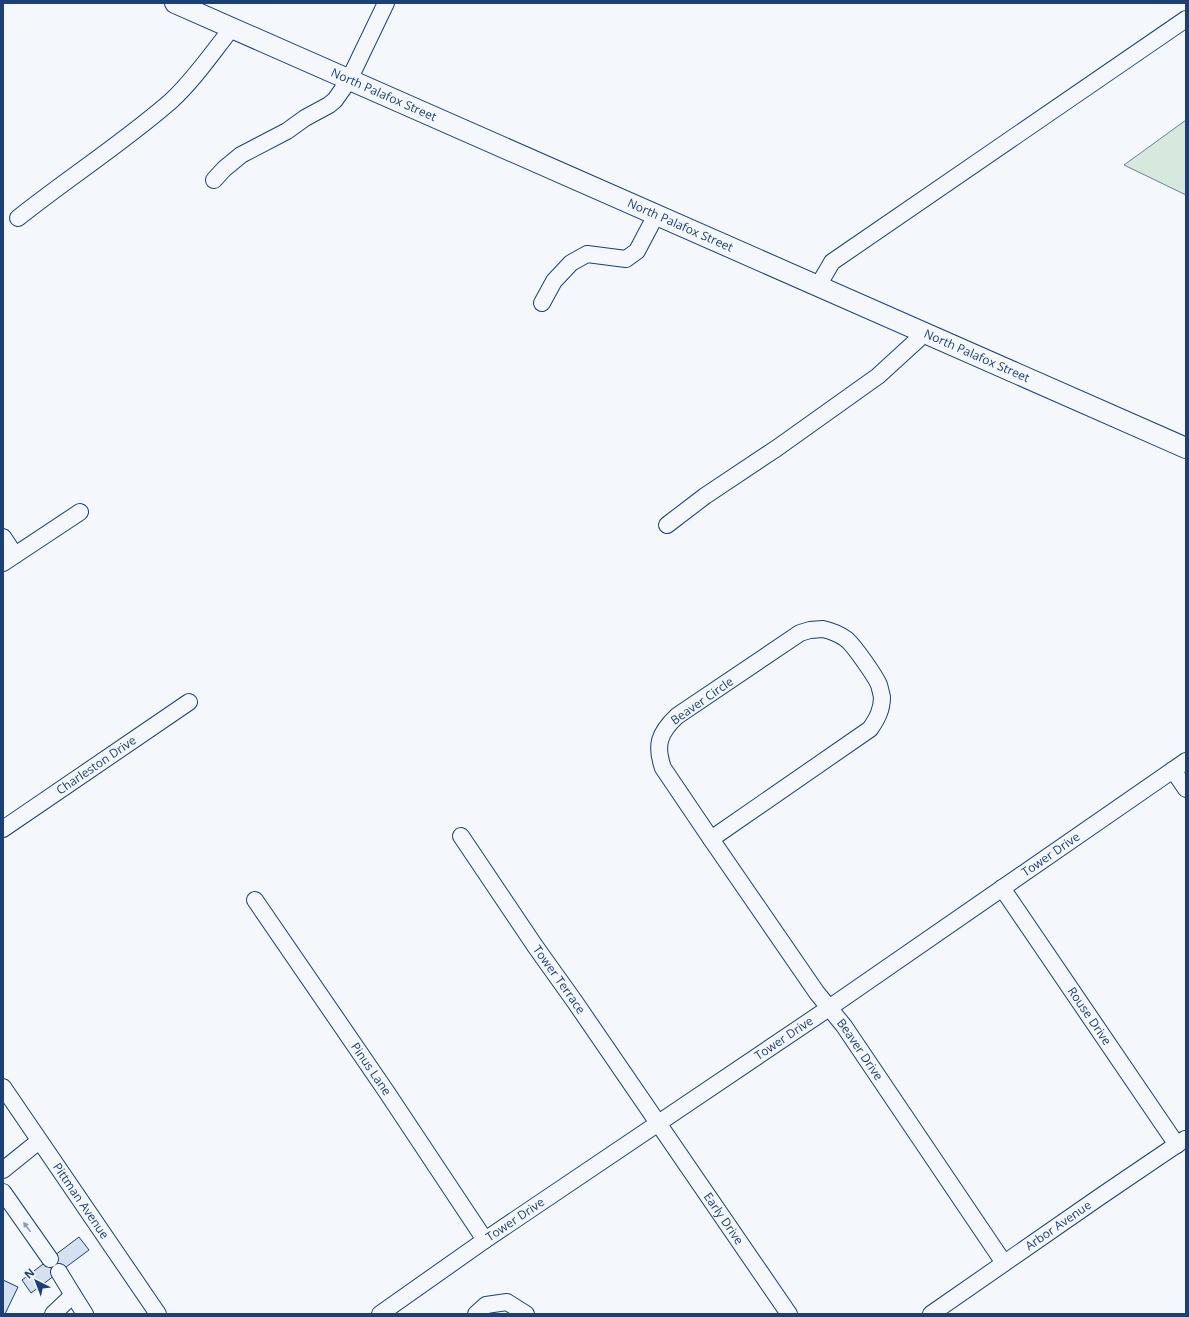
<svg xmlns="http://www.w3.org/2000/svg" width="1189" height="1317" viewBox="0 0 1189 1317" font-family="'Open Sans',sans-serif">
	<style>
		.green { fill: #d7e8df; stroke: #687fa3 }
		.building { fill: #d5e0f0; stroke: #1d3f73 }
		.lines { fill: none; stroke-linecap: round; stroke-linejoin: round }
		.minor-casing { stroke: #1d3f73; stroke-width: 18 }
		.major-casing { stroke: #1d3f73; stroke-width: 22 }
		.minor { stroke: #f4f7fb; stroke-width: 16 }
		.major { stroke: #f4f7fb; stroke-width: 20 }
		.oneway { fill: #889bb7 }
		.labels { text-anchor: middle; stroke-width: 3; stroke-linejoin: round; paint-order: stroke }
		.street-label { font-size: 12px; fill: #1d3f73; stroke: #f4f7fb }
	</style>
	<rect width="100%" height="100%" fill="#f4f7fb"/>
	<!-- green -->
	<path class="green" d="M1186,120V195L1124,165Z"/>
	<!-- building -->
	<path class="building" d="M79,1237L89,1250L31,1293L22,1280Z
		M3,1280L18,1287L5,1314H3Z"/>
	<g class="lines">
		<!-- minor casing -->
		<g class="minor-casing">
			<g id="minor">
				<path d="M214,180L224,169L241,155L287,131L305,118L329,105L335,100L349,80L386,3"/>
				<path d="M18,218C68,178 123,143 171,101C194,80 212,53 232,28"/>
				<path d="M818,286L832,262L1186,19"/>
				<path d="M542,303L554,281L571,263L587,254L626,259L637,251L656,215"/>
				<path d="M667,525L705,496L777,448L878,376L925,333"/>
				<path d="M3,537L15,555"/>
				<path d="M3,563L80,512"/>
				<path d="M823,629C832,631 839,634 846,639C853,644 876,677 879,685C880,688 881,693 882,697C882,710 877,719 870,729L711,839L663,768C655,745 659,733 677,716L800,633L810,630Z"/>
				<path d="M1173,770L1186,789"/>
				<path id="s1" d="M3,829L189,702"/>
				<path id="s2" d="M461,836L535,946L575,1002L789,1314"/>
				<path id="s3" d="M711,839L817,993L844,1026L1004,1263"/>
				<path id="s4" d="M1002,888L1177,1145"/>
				<path id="s5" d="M255,900L386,1091L485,1240"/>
				<path id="s6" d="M3,1087L158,1314"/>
				<path d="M3,1170L39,1141"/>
				<path d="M3,1192L50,1259"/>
				<path d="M59,1272L73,1295L85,1314"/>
				<path d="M53,1314L73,1295"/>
				<path id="s7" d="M380,1314L485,1240L829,1008L1186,761"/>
				<path d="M476,1314L486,1305L507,1302L526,1314"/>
				<path id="s8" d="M931,1314L1101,1196L1185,1139"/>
			</g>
		</g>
		<!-- major casing -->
		<g class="major-casing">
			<g id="major">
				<path id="s9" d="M175,3L1186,448"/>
			</g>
		</g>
		<!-- minor -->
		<use href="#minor" class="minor"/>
		<!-- major -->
		<use href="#major" class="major"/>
	</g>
	<!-- one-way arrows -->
	<defs><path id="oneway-solid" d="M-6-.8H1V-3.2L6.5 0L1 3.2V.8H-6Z"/></defs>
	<use class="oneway" href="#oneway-solid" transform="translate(27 1227) rotate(-126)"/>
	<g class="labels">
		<!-- street labels -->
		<g class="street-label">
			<text dy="4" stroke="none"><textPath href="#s9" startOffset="228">North Palafox Street</textPath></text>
			<text dy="4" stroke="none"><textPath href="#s9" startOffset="552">North Palafox Street</textPath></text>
			<text dy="4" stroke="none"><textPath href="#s9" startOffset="876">North Palafox Street</textPath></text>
			<text transform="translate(702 701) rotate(-35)" y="4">Beaver Circle</text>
			<text dy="4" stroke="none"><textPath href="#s1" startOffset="113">Charleston Drive</textPath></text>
			<text dy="4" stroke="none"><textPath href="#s7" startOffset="813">Tower Drive</textPath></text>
			<text dy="4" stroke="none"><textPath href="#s2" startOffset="174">Tower Terrace</textPath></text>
			<text dy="4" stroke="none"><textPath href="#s4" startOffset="155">Rouse Drive</textPath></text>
			<text dy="4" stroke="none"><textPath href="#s7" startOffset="489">Tower Drive</textPath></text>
			<text dy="4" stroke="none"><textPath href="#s3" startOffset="258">Beaver Drive</textPath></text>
			<text dy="4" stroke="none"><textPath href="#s5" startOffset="205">Pinus Lane</textPath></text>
			<text dy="4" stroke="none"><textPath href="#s6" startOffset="138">Pittman Avenue</textPath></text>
			<text dy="4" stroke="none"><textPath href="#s2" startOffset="464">Early Drive</textPath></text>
			<text dy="4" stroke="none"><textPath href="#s7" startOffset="165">Tower Drive</textPath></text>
			<text dy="4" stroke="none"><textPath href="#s8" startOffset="155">Arbor Avenue</textPath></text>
		</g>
	</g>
	<!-- border -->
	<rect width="1189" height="1317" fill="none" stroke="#1d3f73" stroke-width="8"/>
	<!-- north arrow -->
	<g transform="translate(36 1281) rotate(318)" stroke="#f4f7fb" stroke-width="3" paint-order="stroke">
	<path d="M0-3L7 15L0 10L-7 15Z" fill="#1d3f73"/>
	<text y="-6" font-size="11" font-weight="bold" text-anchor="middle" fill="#1d3f73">N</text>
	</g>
</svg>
